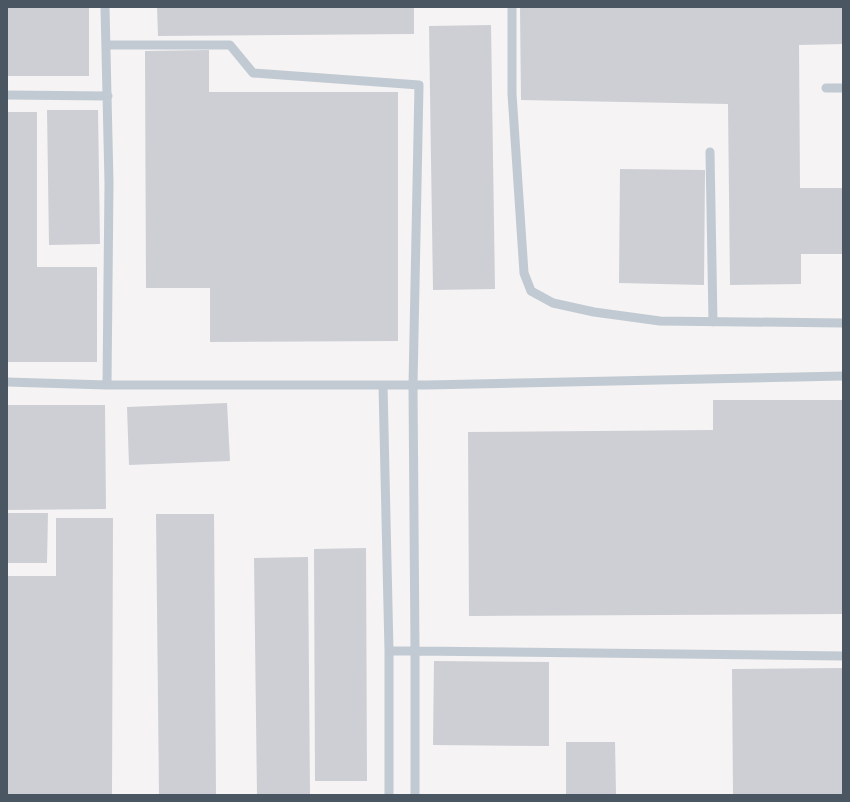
<svg xmlns="http://www.w3.org/2000/svg" width="850" height="802" viewBox="0 0 850 802" font-family="Jost,sans-serif">
	<style>
		.building { fill: #cdcfd5 }
		.lines { fill: none; stroke-linecap: round; stroke-linejoin: round }
		.service { stroke: #c1cad2; stroke-width: 9 }
	</style>
	<rect width="100%" height="100%" fill="#f5f3f3"/>
	<!-- building -->
	<path class="building" d="M7,7H89V76H7Z
		M157,7H414V34L158,36Z
		M520,7H843V44L799,45L800,188H843V254H801V284L730,285L728,104L521,100Z
		M491,25L495,289L433,290L429,26Z
		M209,50V92H398V341L210,342V288H146L145,51Z
		M47,110H98L100,244L49,245Z
		M7,112H37V267H97V362H7Z
		M620,169L705,170L704,285L619,283Z
		M713,400H843V614L469,616L468,432L713,430Z
		M227,403L230,461L129,465L127,407Z
		M7,405H105L106,509L7,510Z
		M7,513H48L47,563H7Z
		M156,514H214L216,795H159Z
		M56,518H113L112,795H8V576H56Z
		M366,548L367,781H315L314,549Z
		M308,557L310,795H257L254,558Z
		M434,661L549,662V746L433,745Z
		M843,668V795H733L732,669Z
		M566,742H615L616,795H566Z"/>
	<g class="lines">
		<!-- service -->
		<path class="service" d="M105,7L109,183L107,385
			M512,7V94L524,273L531,291L553,303L594,312L660,321L843,323
			M106,45H230L253,73L419,85L413,385L415,651V795
			M826,88H843
			M7,95L108,96
			M710,152L713,322
			M7,382L107,385H427L843,376
			M383,385L389,651V795
			M389,651H415L843,656"/>
	</g>
	<!-- border -->
	<rect width="850" height="802" fill="none" stroke="#4a5661" stroke-width="16"/>
</svg>
